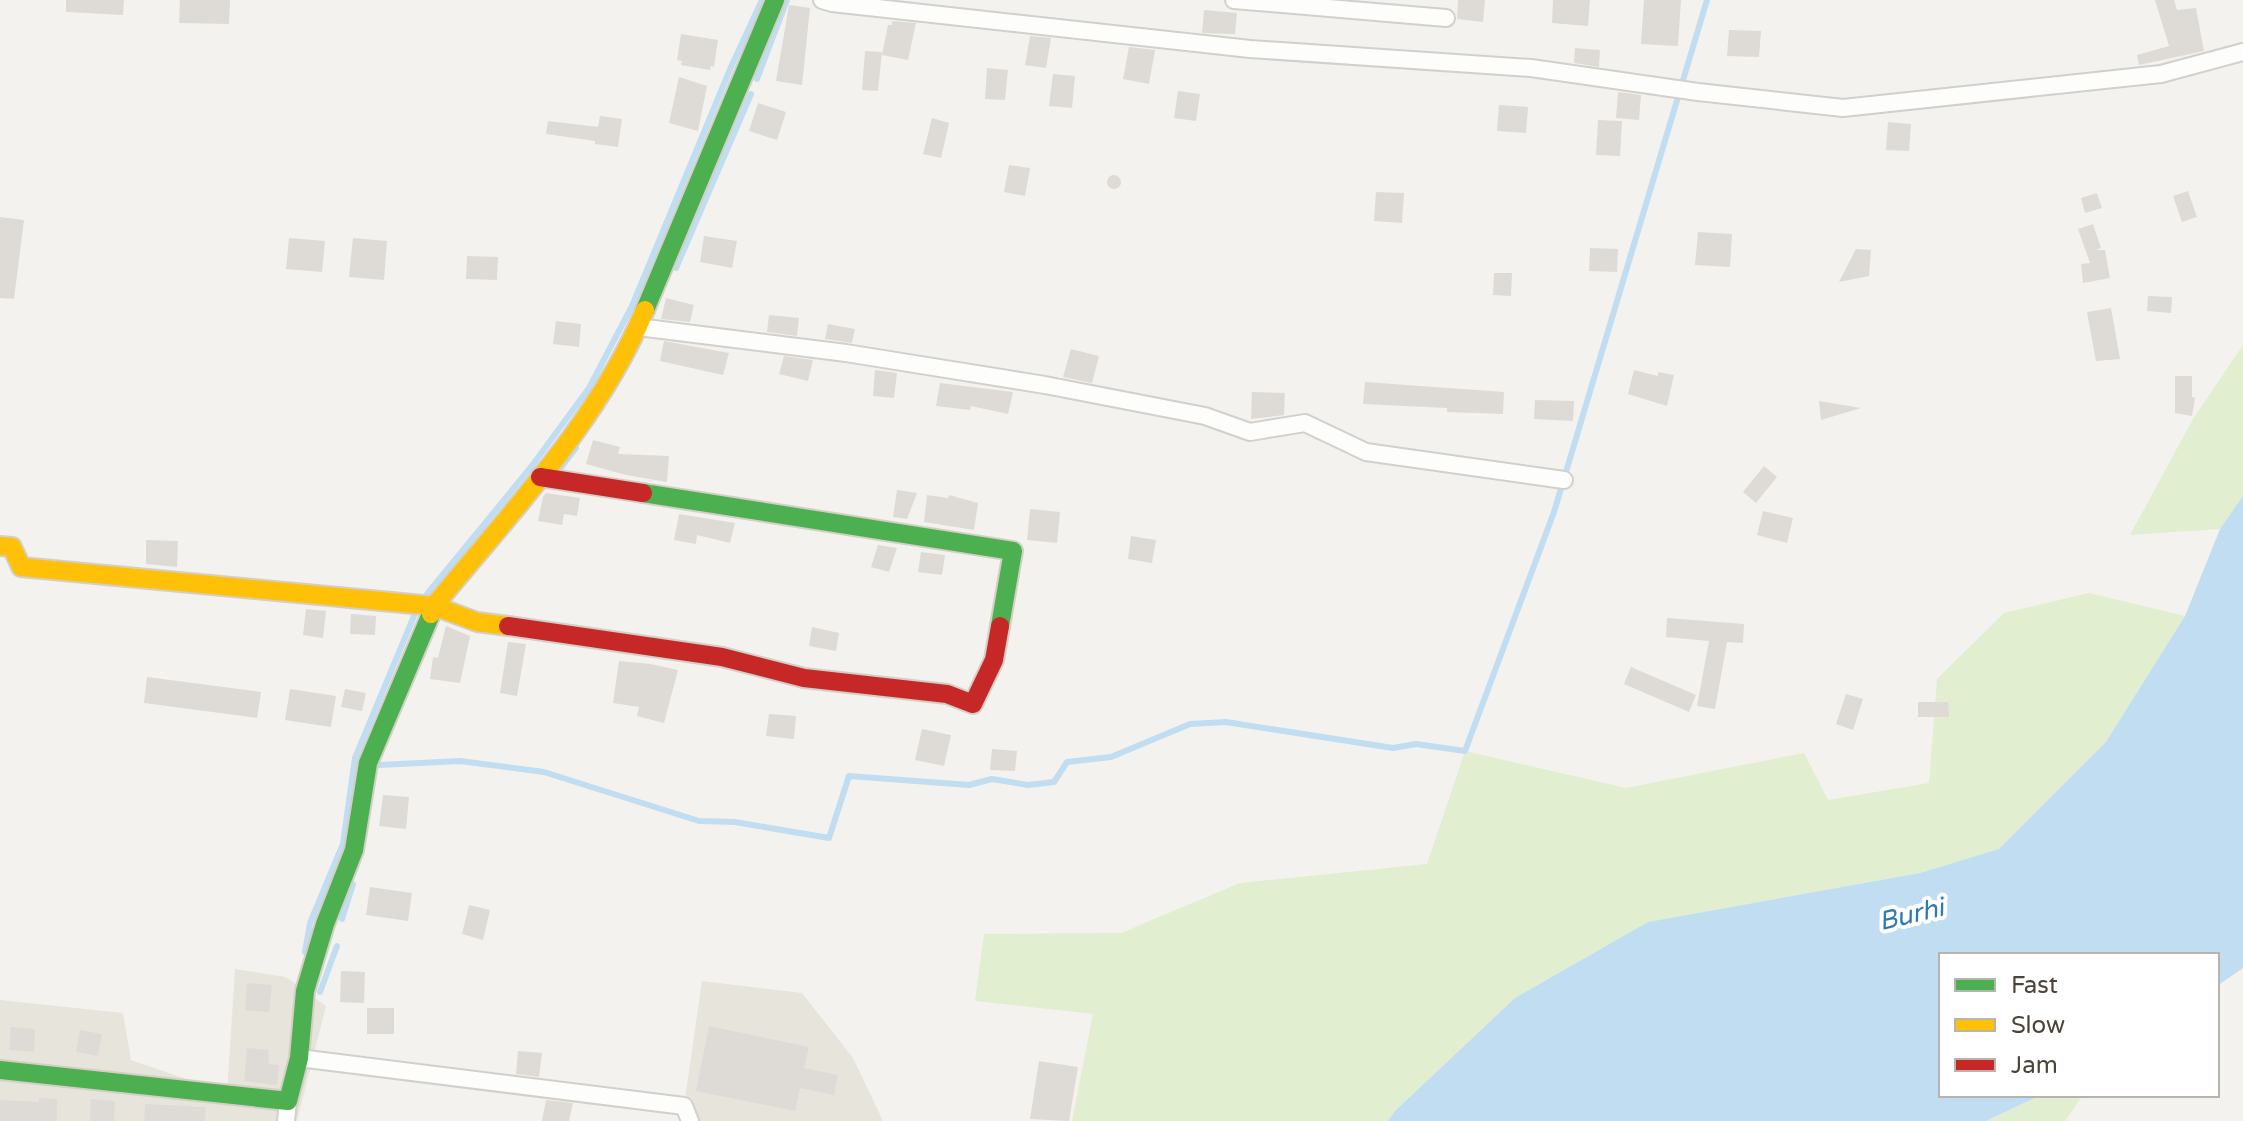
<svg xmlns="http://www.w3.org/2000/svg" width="2243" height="1121" viewBox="0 0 2243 1121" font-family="'Varela Round',sans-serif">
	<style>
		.residential { fill: #e7e4dc }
		.green { fill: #e1eecf }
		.water { fill: #c0ddf1 }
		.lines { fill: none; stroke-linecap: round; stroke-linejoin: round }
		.stream { stroke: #c0ddf1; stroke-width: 6 }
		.building { fill: #dedbd6 }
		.street-casing { stroke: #d2d0cb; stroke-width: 20 }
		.fast-casing { stroke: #d3cfc5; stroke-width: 22 }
		.slow-casing { stroke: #d3cfc5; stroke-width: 22 }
		.jam-casing { stroke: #d3cfc5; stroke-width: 22 }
		.street { stroke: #fdfdfc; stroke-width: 16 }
		.fast { stroke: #4caf50; stroke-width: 18 }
		.slow { stroke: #ffc107; stroke-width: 18 }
		.jam { stroke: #c62828; stroke-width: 18 }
		.labels { text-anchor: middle; stroke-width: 8; stroke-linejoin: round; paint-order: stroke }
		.water-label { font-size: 26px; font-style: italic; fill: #2e7ab2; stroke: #fff }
	</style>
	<rect width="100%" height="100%" fill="#f4f2ee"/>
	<!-- residential -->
	<path class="residential" d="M235,969L286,977L326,1006L297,1121H0V1000L123,1013L131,1060L227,1093Z
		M702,981L802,993L853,1058L883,1121H690L684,1106Z"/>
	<!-- green -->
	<path class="green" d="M2243,345V496L2220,529L2130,535L2193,419Z
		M2089,593L2185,616L2106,743L1999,849L1920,873L1648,922L1515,998L1395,1111L1388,1121H1072L1093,1014L975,1001L984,934L1121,933L1240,883L1427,864L1465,751L1626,788L1804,753L1828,800L1929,783L1937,679L2004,613Z
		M2041,1095H2083L2065,1121H1986Z"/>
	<!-- water -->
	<path class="water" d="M2243,496V968L2217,986V955H1941V1095H2041L1986,1121H1388L1395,1111L1515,998L1648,922L1920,873L1999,849L2106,742L2185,616L2220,529Z"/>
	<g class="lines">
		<!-- stream -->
		<path class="stream" d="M757,79L787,0
			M676,268L751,94
			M556,474L576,448
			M427,594L531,467L589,388L632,306L731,67L762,0
			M379,765L460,761L544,772L699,821L735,822L829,838L849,776L969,785L992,779L1028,785L1054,782L1067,762L1111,757L1190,724L1226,722L1393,748L1416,744L1465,751L1554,512L1707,0
			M342,919L353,884
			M305,952L310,923L343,844L355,758L414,616
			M320,992L337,946"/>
	</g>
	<!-- building -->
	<path class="building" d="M66,0H124L123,15L66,12Z
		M180,0H230L229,24L179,23Z
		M1458,0H1485L1483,22L1457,19Z
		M1553,0H1590L1588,26L1552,23Z
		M1644,0H1681L1678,46L1641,44Z
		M2155,0H2174L2177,10L2196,8L2204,51L2139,65L2137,55L2169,46Z
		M789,5L810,8L802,85L776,81Z
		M1204,10L1237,13L1235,34L1202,33Z
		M892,21L916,23L908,60L882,55L888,25H892Z
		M1729,30L1761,31L1759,57L1727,56Z
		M681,34L718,40L714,67L711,66L710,70L681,65L682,61L677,60Z
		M1030,36L1051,38L1046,68L1025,65Z
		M1129,47L1155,50L1149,84L1123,79Z
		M1575,48L1600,50L1599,67L1574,63Z
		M865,51L882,52L878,91L862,90Z
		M987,68L1008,70L1005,100L985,99Z
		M1053,74L1075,76L1072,108L1049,106Z
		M679,77L707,86L698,131L669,123Z
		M1178,91L1200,94L1196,121L1174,118Z
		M1618,92L1641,95L1639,120L1616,118Z
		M758,103L786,112L777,140L749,131Z
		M1499,105L1528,107L1526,133L1497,131Z
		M600,116L622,119L618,147L595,144V141L546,134L548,121L598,127Z
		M932,118L949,123L941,158L923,154Z
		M1598,120L1622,121L1620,156L1596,155Z
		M1888,122L1911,124L1909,151L1886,150Z
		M1009,165L1030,168L1025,196L1004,192Z
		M1107 182a7 7 0 1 1 14 0a7 7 0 1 1-14 0Z
		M2188,191L2197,217L2182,222L2173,196Z
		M1376,192L1404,193L1402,223L1374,221Z
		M2097,193L2102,208L2085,213L2081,198Z
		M0,217L24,220L14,299L0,298Z
		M2093,224L2101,248L2096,250H2105L2110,278L2083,283L2081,264L2090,263L2078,229Z
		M1698,232L1732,234L1730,267L1695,265Z
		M704,236L737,241L732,268L700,262Z
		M289,238L325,241L322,272L286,269Z
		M353,238L387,241L384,280L349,277Z
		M1590,248L1618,249L1617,272L1589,271Z
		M1856,249L1871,250L1869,276L1839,282Z
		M467,256L498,257L497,280L466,279Z
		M1494,273H1512L1511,296L1493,295Z
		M2148,296L2172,297L2171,313L2147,311Z
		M666,298L694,305L690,322L661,319Z
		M2111,308L2120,359L2096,361L2087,312Z
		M769,315L799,318L797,336L767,332Z
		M556,321L581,324L579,347L553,344Z
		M828,324L855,329L852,343L825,339Z
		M664,341L729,353L723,375L660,361Z
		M1071,349L1099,356L1092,383L1063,377Z
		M784,356L813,360L808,381L779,374Z
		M875,370L897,373L894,398L873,396Z
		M1634,370L1658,376V372L1674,375L1667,406L1628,394Z
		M2175,376H2192V397L2195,398L2192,416L2175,413Z
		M1365,382L1504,392L1503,414L1447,412V408L1363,404Z
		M940,383L1013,392L1008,414L971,406L970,410L936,406Z
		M1252,392L1285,393L1284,415L1251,419Z
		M1535,400L1574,401L1573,421L1534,419Z
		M1819,401L1861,408L1821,420Z
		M593,440L620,447L618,454L669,456L667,482L626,475L586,464Z
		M1764,466L1777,477L1756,503L1743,492Z
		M897,490L917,493L907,519L893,517Z
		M546,493L580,498L577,516L564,514L562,525L538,521L543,497Z
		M927,495L948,498L949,495L978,503L974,530L924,522Z
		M1030,509L1060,512L1057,543L1027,540Z
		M1763,511L1793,518L1787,543L1757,535Z
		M679,514L735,523L730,543L697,535L696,544L674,540Z
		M1131,536L1156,540L1152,563L1128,559Z
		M146,540L178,541L177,567L146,564Z
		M878,545L897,548L889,572L871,567Z
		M921,552L945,555L942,575L918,572Z
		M306,609L326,611L323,638L303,635Z
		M351,614L376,616L375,635L350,634Z
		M1667,618L1744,624L1743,643L1727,642L1715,709L1697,706L1709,641L1666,637Z
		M446,626L470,636L460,683L430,679L433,657L438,658Z
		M812,627L839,633L836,651L809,646Z
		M508,642L526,644L517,696L500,693Z
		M619,661L651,664L678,670L664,723L637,716L639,707L613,703Z
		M1631,667L1696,695L1689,712L1624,684Z
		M147,677L261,692L257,718L144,703Z
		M290,689L336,696L331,727L285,720Z
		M345,689L366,693L362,711L341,707Z
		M1846,694L1863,699L1853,730L1836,724Z
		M1918,702H1948L1949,717H1918Z
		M769,714L796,716L794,739L766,736Z
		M922,729L951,735L944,766L915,760Z
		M992,749L1017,751L1015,771L990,770Z
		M383,795L409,797L406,829L379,826Z
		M370,887L412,893L408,921L366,915Z
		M469,905L490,910L483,940L462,934Z
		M341,971L365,972L364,1003L340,1002Z
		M247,983L272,985L269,1012L245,1010Z
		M367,1008H394V1034H367Z
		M709,1026L809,1047L804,1068L838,1075L834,1095L800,1088L795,1111L696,1091Z
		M11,1027L35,1029L34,1052L9,1050Z
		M80,1030L102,1034L98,1056L76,1052Z
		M247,1048L269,1050L268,1064L279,1065L277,1085L244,1081Z
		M518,1051L542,1053L539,1077L516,1074Z
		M1039,1061L1078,1067L1069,1121L1030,1119Z
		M39,1098L57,1099V1121H0V1100L39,1102Z
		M91,1099L115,1101L114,1121H90Z
		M546,1100L573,1103L569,1121H542Z
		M145,1104L206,1107L205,1121H144Z"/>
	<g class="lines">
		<!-- street casing -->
		<g class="street-casing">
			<path id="street" d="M822,0L832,3L1250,49L1531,68L1698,92L1843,108L2161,74L2243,52
				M1234,0L1446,18
				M638,327L846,353L1045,385L1205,416L1250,432L1305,423L1366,452L1564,480
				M299,1058L684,1106L690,1121
				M286,1121L288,1101"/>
		</g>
		<!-- fast casing -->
		<g class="fast-casing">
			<path id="fast" d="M645,310L775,0
				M643,493L1013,551L1000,626
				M0,1070L288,1101L299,1058L305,991L325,924L354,850L368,763L431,614"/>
		</g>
		<!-- slow casing -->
		<g class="slow-casing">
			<path id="slow" d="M0,546L12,547L21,567L434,606L477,622L508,626
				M431,614L434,606C510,513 599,421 645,310"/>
		</g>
		<!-- jam casing -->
		<g class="jam-casing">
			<path id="jam" d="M540,477L643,493
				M508,626L722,657L804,678L947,694L973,704L994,660L1000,626"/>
		</g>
		<!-- street -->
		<use href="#street" class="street"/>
		<!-- fast -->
		<use href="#fast" class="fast"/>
		<!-- slow -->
		<use href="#slow" class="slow"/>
		<!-- jam -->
		<use href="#jam" class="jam"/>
	</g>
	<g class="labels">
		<!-- water labels -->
		<g class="water-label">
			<text transform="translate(1911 914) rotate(-13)" y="9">Burhi</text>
		</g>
	</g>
	<!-- legend -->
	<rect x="1939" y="953" width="280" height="144" fill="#ffffff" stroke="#b7b4b0" stroke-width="2"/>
	<rect x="1955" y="979" width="40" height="12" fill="#4caf50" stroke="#b7b4b0" stroke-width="2"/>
	<text x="2011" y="993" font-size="24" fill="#4b4439">Fast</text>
	<rect x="1955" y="1019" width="40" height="12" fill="#ffc107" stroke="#b7b4b0" stroke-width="2"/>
	<text x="2011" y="1033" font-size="24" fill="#4b4439">Slow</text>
	<rect x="1955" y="1059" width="40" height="12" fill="#c62828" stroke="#b7b4b0" stroke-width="2"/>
	<text x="2011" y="1073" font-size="24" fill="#4b4439">Jam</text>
</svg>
